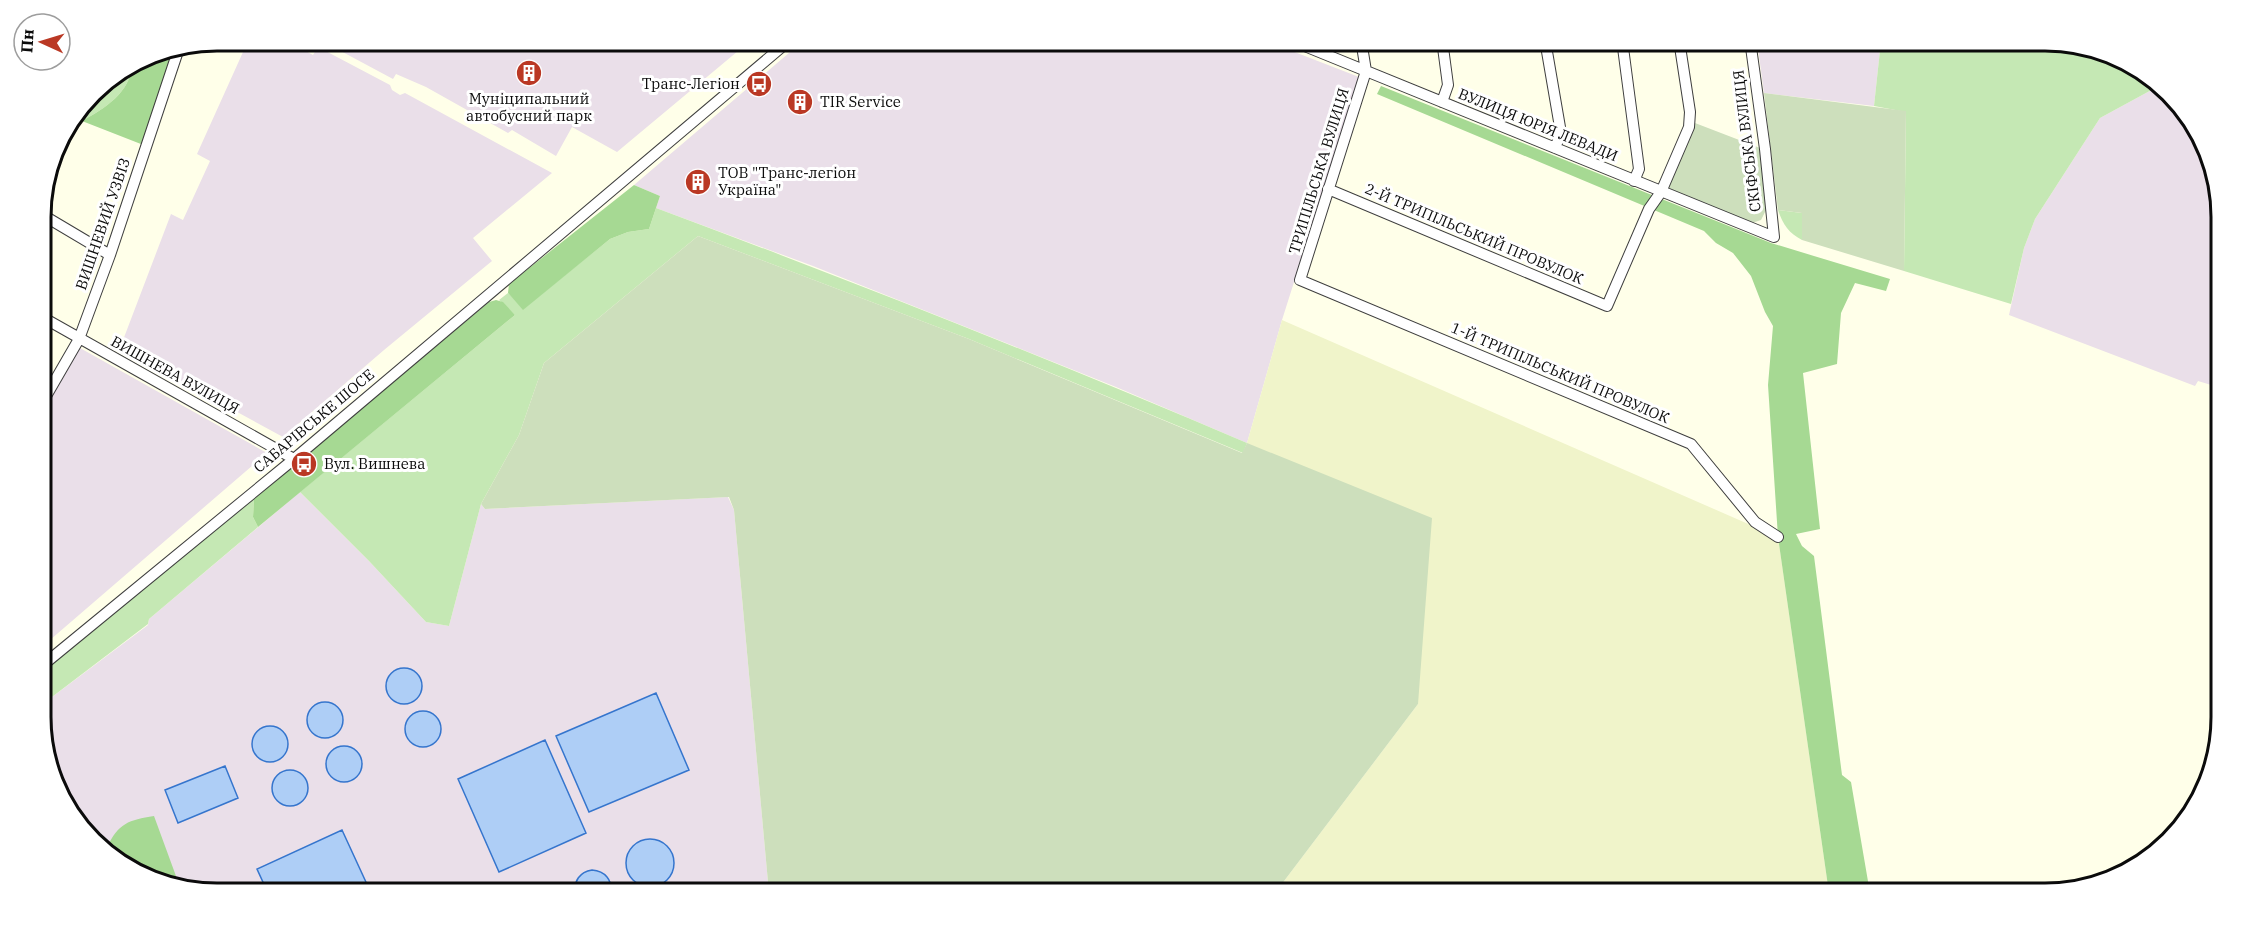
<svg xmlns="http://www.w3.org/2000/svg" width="2262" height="934" viewBox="0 0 2262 934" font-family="'IBM Plex Serif',serif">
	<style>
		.industrial { fill: #eadfe9 }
		.farmland { fill: #f0f4ca }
		.green { fill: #c5e8b4 }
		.forest { fill: #a6d993 }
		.cemetery { fill: #cddfbc }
		.water { fill: #aecef6; stroke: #3575cd; stroke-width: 1.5 }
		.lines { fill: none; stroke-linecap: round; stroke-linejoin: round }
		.minor-casing { stroke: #3e3e3e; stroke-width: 12 }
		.minor { stroke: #fff; stroke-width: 10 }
		.labels { text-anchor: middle; stroke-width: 6; stroke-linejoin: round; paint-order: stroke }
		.poi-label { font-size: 15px; fill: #0b0b0b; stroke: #fff; text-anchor: start }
		.street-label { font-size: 15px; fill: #0b0b0b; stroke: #fff }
		.rim { fill: none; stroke: #0b0b0b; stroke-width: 3 }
	</style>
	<rect width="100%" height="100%" fill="#ffffe9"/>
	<!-- industrial -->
	<path class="industrial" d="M248,41H287L313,55L318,47L390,85L392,90L400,95L405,93L552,173L473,238L492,261L384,350L283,437L120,348L171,214L183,220L210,161L197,154Z
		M322,41H750L617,152L572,127L556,156L512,130L508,133L426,87L396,74L393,79Z
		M803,41H1266L1359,77L1282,320L1247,443L1116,387L813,266L656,208L660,196L634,185Z
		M1757,41H1881L1874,106L1764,93Z
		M2157,87L2178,101L2220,194L2221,388L2198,381L2195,386L2009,315L2024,248L2035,219L2100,118Z
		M80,348L267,453L43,646L42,412Z
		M300,492L369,561L426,622L449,626L481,504L485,509L728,497L734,510L769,893H217L160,884L84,833L44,751V703L148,625L149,619Z"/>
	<!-- farmland -->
	<path class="farmland" d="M1282,320L1778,537L1829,893H1275L1418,704L1247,443Z"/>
	<!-- green -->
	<path class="green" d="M1881,41H2045L2102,50L2157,87L2100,118L2035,219L2024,248L2011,304L1904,271L1906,112L1874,106Z
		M132,65C130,93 105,108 82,121L74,119L101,85Z
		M656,208C855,282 1052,360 1247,443L1243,453L969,339L698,236L544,363L519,435L481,504L449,626L426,622L369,561L300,492L515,315L499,300L508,293L523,309L610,239L628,232L649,229Z
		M1778,210L1802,213V240C1789,233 1783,225 1778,210Z
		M254,499L253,517L258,527L149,619L148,624L44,703L43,665Z"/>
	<!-- forest -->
	<path class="forest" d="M179,48L146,146L82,121C105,108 130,93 132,65L150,54Z
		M1381,86L1771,243L1890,279L1886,291L1855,283L1841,313L1837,364L1803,373L1820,529L1796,534L1802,546L1814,556L1842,775L1851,782L1870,893H1829L1778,537L1768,385L1773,326L1765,312L1751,276L1733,253L1716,243L1704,231L1377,94Z
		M634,185L660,196L649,229L628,232L610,239L523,310L508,293L509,284Z
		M496,300L503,302L515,315L258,527L253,517L254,499L489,302Z
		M154,816L180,887L160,884L107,848C118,823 129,820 154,816Z"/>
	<!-- cemetery -->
	<path class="cemetery" d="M1764,93L1906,111L1904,271L1802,240V213L1778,210Z
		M1695,123L1760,148L1766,210L1761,220L1752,223L1666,190Z
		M698,236L969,339L1242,453L1247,443L1432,518L1418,704L1275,893H769L734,510L729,497L485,509L481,504L519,435L544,363Z"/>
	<!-- water -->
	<path class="water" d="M386 686a18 18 0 1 1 36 0a18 18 0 1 1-36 0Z
		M656,693L689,770L589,812L556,736Z
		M307 720a18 18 0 1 1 36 0a18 18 0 1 1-36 0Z
		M405 729a18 18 0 1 1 36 0a18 18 0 1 1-36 0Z
		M252 744a18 18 0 1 1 36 0a18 18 0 1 1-36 0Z
		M545,740L586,833L499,872L458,779Z
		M326 764a18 18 0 1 1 36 0a18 18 0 1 1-36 0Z
		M225,766L238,798L178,823L165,790Z
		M272 788a18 18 0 1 1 36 0a18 18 0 1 1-36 0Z
		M342,830L371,893H268L257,869Z
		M626 863a24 24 0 1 1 48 0a24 24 0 1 1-48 0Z
		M592,870C605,871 613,880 610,893H576C573,881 580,872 592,870Z"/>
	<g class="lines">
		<!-- minor casing -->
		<g class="minor-casing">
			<path id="minor" d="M1290,40L1774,237L1765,149L1750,40
				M1361,40L1366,71L1300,280L1691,444L1755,522L1778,537
				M1545,40L1561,133L1555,148
				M1622,40L1639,169L1634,181
				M1442,102L1448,85L1442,40
				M1328,189L1607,306L1649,209L1661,192L1689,127L1690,112L1679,40
				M41,214L110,255
				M42,317L294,459
				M42,403L79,339L110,255L179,48
				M43,665L294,459L790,40"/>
		</g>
		<!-- minor -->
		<use href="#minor" class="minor"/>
	</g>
	<!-- icons -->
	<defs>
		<g id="building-disc" transform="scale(1.35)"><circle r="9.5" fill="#ba3824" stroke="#fff"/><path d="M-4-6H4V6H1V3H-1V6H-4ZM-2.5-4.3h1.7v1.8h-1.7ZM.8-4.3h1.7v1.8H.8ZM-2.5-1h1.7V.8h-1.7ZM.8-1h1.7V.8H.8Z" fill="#fff"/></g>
		<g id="bus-disc" transform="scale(1.35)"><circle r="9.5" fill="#ba3824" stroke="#fff"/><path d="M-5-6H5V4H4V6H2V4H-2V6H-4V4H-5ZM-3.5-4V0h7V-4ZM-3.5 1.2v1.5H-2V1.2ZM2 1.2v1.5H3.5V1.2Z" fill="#fff"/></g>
	</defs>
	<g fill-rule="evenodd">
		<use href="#building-disc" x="529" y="73"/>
		<use href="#bus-disc" x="759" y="84"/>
		<use href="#building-disc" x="800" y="102"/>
		<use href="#building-disc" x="698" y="182"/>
		<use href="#bus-disc" x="304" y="464"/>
	</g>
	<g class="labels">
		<!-- poi labels -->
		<g class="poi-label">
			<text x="740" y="89" text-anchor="end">Транс-Легіон</text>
			<text x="529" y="104" text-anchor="middle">Муніципальний<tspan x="529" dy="17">автобусний парк</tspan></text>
			<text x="820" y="107">TIR Service</text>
			<text x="718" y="178">ТОВ "Транс-легіон<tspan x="718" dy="17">Україна"</tspan></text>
			<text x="324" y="469">Вул. Вишнева</text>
		</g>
		<!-- street labels -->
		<g class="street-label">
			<text transform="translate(1538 125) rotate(22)" y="5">ВУЛИЦЯ ЮРІЯ ЛЕВАДИ</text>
			<text transform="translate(1747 141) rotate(-97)" y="5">СКІФСЬКА ВУЛИЦЯ</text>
			<text transform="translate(1319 171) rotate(-73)" y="5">ТРИПІЛЬСЬКА ВУЛИЦЯ</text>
			<text transform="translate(103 224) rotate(-71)" y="5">ВИШНЕВИЙ УЗВІЗ</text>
			<text transform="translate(1474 234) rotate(23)" y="5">2-Й ТРИПІЛЬСЬКИЙ ПРОВУЛОК</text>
			<text transform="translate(1560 373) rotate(23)" y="5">1-Й ТРИПІЛЬСЬКИЙ ПРОВУЛОК</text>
			<text transform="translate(175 375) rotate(29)" y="5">ВИШНЕВА ВУЛИЦЯ</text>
			<text transform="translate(314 421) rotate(-40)" y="5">САБАРІВСЬКЕ ШОСЕ</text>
		</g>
	</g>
	<!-- crop -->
	<path d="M0 0H2262V934H0ZM217 51H2045A166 166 0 0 1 2211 217V717A166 166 0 0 1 2045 883H217A166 166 0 0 1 51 717V217A166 166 0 0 1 217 51Z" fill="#fff" fill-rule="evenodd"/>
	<path class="rim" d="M217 51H2045A166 166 0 0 1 2211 217V717A166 166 0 0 1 2045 883H217A166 166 0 0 1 51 717V217A166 166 0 0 1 217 51Z"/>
	<!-- north arrow -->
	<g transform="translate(42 42) rotate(274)"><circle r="28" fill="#ffffff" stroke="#9d9d9d" stroke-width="1.5"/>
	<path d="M0-4.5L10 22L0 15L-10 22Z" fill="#ba3824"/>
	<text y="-9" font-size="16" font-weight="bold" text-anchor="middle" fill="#0b0b0b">Пн</text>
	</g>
</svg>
